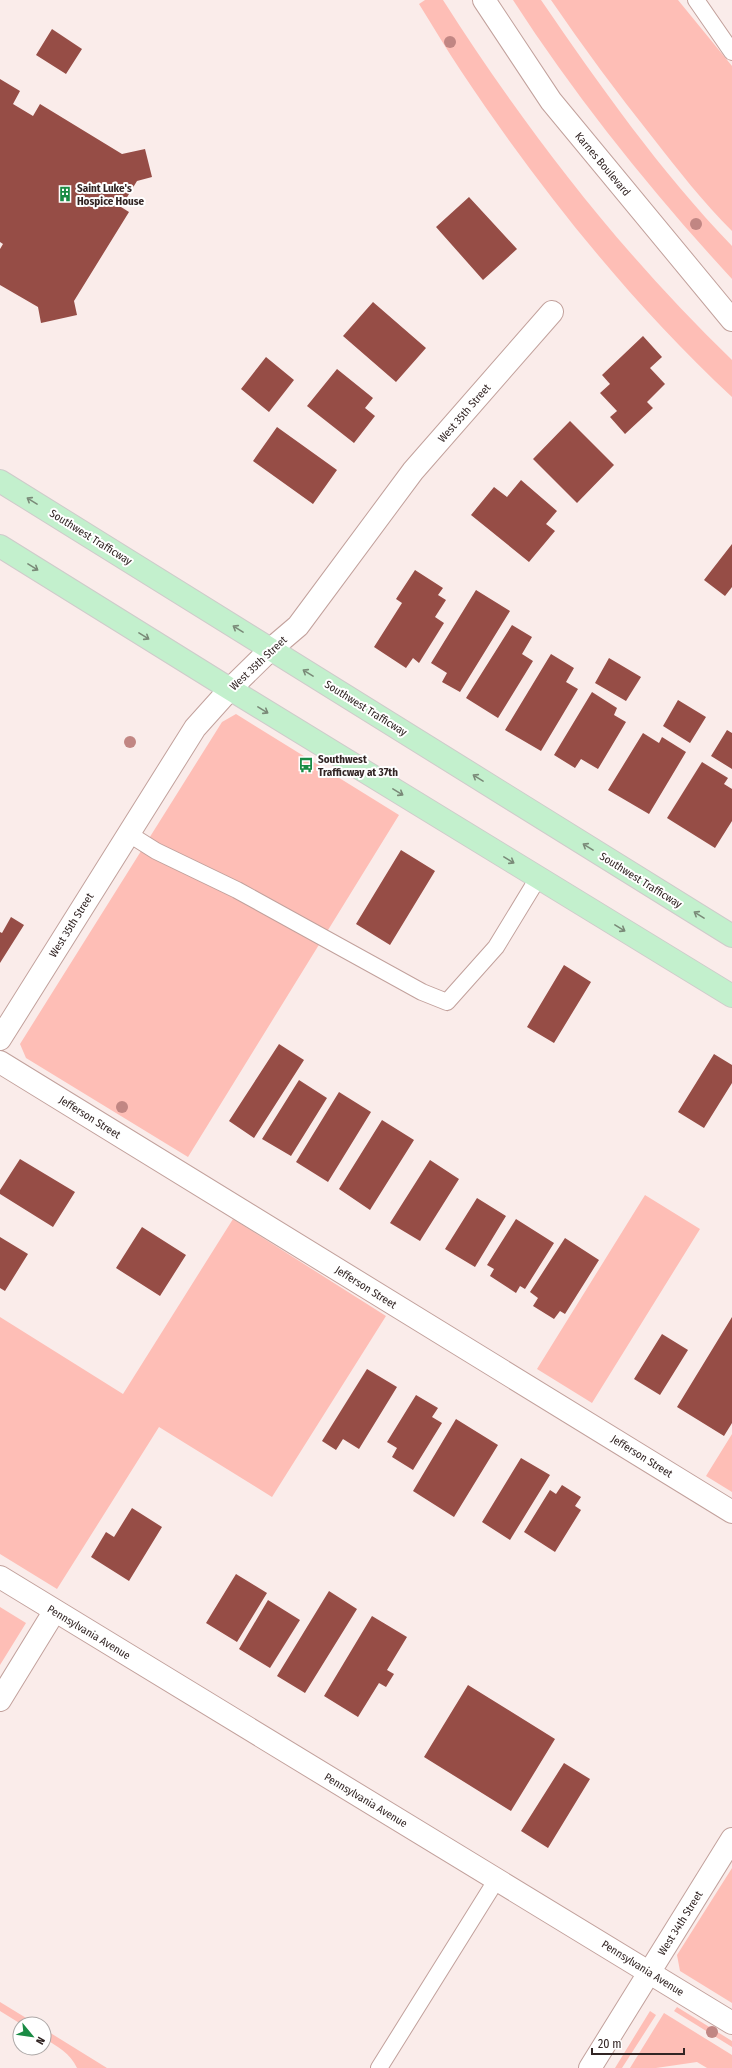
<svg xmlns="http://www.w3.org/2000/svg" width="732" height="2068" viewBox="0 0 732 2068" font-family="'Fira Sans Condensed',sans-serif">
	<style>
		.green { fill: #febeb6 }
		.building { fill: #964d46 }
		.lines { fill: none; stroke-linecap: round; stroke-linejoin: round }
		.service-casing { stroke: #c2a19c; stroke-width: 18 }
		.minor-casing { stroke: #c2a19c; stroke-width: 24 }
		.primary-casing { stroke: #cecbca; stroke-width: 24 }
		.service { stroke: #fff; stroke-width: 16 }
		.minor { stroke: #fff; stroke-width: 22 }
		.primary { stroke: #c3f0cd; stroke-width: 22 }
		.tree { fill: #c18683 }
		.oneway { stroke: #7a8a78 }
		.labels { text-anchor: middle; stroke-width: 4; stroke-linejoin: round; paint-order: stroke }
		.street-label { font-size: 11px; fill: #322524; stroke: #fff }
		.poi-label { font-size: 11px; font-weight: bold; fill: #322524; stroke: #fff; text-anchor: start }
	</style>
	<rect width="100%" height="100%" fill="#faecea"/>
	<!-- green -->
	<path class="green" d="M425,0H443C526,130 621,253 732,360V397C629,301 539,188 461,71C446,49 433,26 419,4Z
		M513,0H541C600,86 660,171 732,246V279C652,192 577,99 513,0Z
		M551,0H678L732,66V231C703,202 678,170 653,138C617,93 583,47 551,0Z
		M236,714L399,815L188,1157L26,1058L20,1044L222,722Z
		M645,1195L700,1229L592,1403L537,1369Z
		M233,1219L386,1316L272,1497L159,1427L57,1589L0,1554V1317L123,1394Z
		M732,1434V1492L706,1476Z
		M0,1607L26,1623L0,1665Z
		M732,1868V2003L680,1971L677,1955Z
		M0,2002L36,2024H21L0,2011Z
		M677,2007L732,2041V2047L674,2011Z
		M650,2011L656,2015L622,2068H615Z
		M664,2013L732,2055V2068H707L697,2062L656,2068H630Z
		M44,2029L107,2068H77C70,2053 58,2047 44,2038Z"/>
	<!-- building -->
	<path class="building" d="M52,29L82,49L66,74L36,55Z
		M0,79L20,91L13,104L33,116L40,104L122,154L145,149L152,177L137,181L121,207L129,212L74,301L77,315L41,323L38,307L0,285V249L3,244L0,242Z
		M469,197L517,249L483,280L436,227Z
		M373,302L426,348L396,382L343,336Z
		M643,336L662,357L650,368L665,384L647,402L653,408L625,434L610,417L617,411L600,393L610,384L602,375Z
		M266,357L294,380L269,412L241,389Z
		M337,369L373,398L365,408L375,416L354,443L307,406Z
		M570,421L614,465L577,503L533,459Z
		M277,427L337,470L313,504L253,461Z
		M521,480L557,511L546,524L555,531L529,562L471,515L494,487L507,497Z
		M732,544V587L725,596L704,580Z
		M415,570L443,588L438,595L446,600L435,617L444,623L419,663L413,658L406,668L374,647L402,603L396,599Z
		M476,590L510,611L460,692L442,682L447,673L431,663Z
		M512,625L532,637L522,654L533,661L498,718L466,698Z
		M551,654L574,668L566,682L578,689L541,751L505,730Z
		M609,658L641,677L626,701L595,683Z
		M592,692L617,708L614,715L626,722L598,769L581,759L575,768L554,755Z
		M678,700L706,717L690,743L663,726Z
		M727,730L732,733V769L711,756Z
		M643,733L659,743L662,737L686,752L649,814L608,790Z
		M702,762L728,778L724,784L732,789V821L715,848L667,818Z
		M401,850L435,871L390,945L356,924Z
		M11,917L24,925L0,963V932L2,933Z
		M564,965L591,982L554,1043L527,1027Z
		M279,1044L304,1060L254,1138L229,1121Z
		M714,1054L732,1065V1083L704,1128L678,1112Z
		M299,1080L327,1098L291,1156L262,1139Z
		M339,1092L371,1112L328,1182L296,1162Z
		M382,1120L414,1140L370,1210L339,1189Z
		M20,1159L75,1192L53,1227L0,1194V1190Z
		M430,1160L459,1179L420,1241L390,1223Z
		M477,1198L506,1216L475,1267L445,1249Z
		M516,1219L554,1243L525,1289L520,1286L516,1293L490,1276L494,1269L487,1265Z
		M142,1227L186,1255L160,1296L116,1268Z
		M0,1237L28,1254L5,1291L0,1288Z
		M565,1238L599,1260L565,1314L560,1311L554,1319L533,1306L538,1298L530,1292Z
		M732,1317V1423L724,1436L677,1407Z
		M662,1334L688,1350L660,1395L634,1379Z
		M367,1369L397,1387L359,1449L343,1439L336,1450L322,1441Z
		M416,1395L438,1408L432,1417L442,1423L413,1470L392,1457L397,1448L387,1442Z
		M456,1419L498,1445L454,1517L413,1491Z
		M521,1458L550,1475L510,1540L482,1522Z
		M562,1485L581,1497L575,1506L581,1510L555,1552L524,1532L550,1490L556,1494Z
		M132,1508L162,1527L129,1581L91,1557L106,1532L114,1537Z
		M236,1574L267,1593L237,1642L206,1623Z
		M329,1591L357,1609L305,1693L277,1676Z
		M268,1600L300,1620L270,1668L239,1649Z
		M372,1616L407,1637L387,1670L394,1674L386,1687L379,1683L358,1717L324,1696Z
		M468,1685L555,1739L511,1811L424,1757Z
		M564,1763L590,1779L548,1848L521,1831Z"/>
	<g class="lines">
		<!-- service casing -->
		<g class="service-casing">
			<path id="service" d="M696,0L732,52
				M129,834L156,851L237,890L422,992L447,1002L496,947L538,878
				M379,2068L497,1879"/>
		</g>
		<!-- minor casing -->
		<g class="minor-casing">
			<path id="minor" d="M484,0L551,101L732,320
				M0,1039L195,728L230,689L271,649L298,626L413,471L552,312
				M0,1062L732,1512
				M0,1577L732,2023
				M0,1700L54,1612
				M590,2068L732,1839"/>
		</g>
		<!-- primary casing -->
		<g class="primary-casing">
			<path id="primary" d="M0,481L732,936
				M0,546L230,689L732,996"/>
		</g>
		<!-- service -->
		<use href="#service" class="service"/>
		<!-- minor -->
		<use href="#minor" class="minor"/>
		<!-- primary -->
		<use href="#primary" class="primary"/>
	</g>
	<!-- trees -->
	<g class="tree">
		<circle cx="450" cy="42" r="6"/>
		<circle cx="696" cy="224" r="6"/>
		<circle cx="130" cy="742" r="6"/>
		<circle cx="122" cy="1107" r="6"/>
		<circle cx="712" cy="2032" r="6"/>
	</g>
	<!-- one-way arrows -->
	<defs><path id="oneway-shaft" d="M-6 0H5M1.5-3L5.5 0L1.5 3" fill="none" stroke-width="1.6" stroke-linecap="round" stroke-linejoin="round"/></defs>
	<g class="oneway">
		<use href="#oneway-shaft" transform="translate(32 501) rotate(-148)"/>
		<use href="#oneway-shaft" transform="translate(33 567) rotate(32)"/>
		<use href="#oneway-shaft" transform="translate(238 629) rotate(-148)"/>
		<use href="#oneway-shaft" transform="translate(144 636) rotate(32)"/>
		<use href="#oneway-shaft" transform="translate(308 673) rotate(-148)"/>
		<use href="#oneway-shaft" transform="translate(263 710) rotate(31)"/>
		<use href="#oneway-shaft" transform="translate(478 778) rotate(-148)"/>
		<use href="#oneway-shaft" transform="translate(398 792) rotate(31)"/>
		<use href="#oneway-shaft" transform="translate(588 847) rotate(-148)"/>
		<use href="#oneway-shaft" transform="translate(509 860) rotate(31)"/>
		<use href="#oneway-shaft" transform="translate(699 915) rotate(-148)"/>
		<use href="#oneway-shaft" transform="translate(620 928) rotate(31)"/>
	</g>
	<!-- icons -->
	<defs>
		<g id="building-bare" transform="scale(1.2)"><path d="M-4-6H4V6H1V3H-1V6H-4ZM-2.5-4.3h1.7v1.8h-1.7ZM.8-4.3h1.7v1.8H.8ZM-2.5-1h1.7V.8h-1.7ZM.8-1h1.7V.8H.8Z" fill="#1a8b44" stroke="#fff" stroke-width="2.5" paint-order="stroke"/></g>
		<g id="bus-bare" transform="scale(1.2)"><path d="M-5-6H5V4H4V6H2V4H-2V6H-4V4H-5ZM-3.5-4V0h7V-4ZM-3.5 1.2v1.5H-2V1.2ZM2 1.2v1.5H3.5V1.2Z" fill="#1a8b44" stroke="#fff" stroke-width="2.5" paint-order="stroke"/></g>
	</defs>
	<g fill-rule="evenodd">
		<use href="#building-bare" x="65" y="194"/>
		<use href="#bus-bare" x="306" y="765"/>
	</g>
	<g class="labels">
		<!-- street labels -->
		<g class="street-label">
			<text transform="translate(603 164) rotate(50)" y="4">Karnes Boulevard</text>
			<text transform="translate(464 413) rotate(-49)" y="4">West 35th Street</text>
			<text transform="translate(91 537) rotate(32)" y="4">Southwest Trafficway</text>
			<text transform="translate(258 663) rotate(-43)" y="4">West 35th Street</text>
			<text transform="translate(366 708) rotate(32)" y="4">Southwest Trafficway</text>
			<text transform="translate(641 880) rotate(32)" y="4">Southwest Trafficway</text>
			<text transform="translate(71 925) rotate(-58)" y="4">West 35th Street</text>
			<text transform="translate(90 1117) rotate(32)" y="4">Jefferson Street</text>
			<text transform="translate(366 1287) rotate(32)" y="4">Jefferson Street</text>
			<text transform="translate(642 1456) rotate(32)" y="4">Jefferson Street</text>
			<text transform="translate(89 1632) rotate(31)" y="4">Pennsylvania Avenue</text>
			<text transform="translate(366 1800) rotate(31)" y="4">Pennsylvania Avenue</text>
			<text transform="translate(680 1923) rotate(-58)" y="4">West 34th Street</text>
			<text transform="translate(643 1968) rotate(32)" y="4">Pennsylvania Avenue</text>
		</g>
		<!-- poi labels -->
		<g class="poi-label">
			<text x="77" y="192">Saint Luke's<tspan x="77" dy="13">Hospice House</tspan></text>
			<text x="318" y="763">Southwest<tspan x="318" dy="13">Trafficway at 37th</tspan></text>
		</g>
	</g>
	<!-- north arrow -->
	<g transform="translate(32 2036) rotate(119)"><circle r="19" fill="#ffffff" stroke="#ada8a7"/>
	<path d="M0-3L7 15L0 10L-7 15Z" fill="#1a8b44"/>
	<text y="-6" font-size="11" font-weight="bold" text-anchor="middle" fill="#322524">N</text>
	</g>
	<!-- scale -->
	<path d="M592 2048v6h92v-6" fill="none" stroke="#322524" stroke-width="2"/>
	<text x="598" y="2048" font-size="12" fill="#322524" stroke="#ffffff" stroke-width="3" paint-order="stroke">20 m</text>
</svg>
